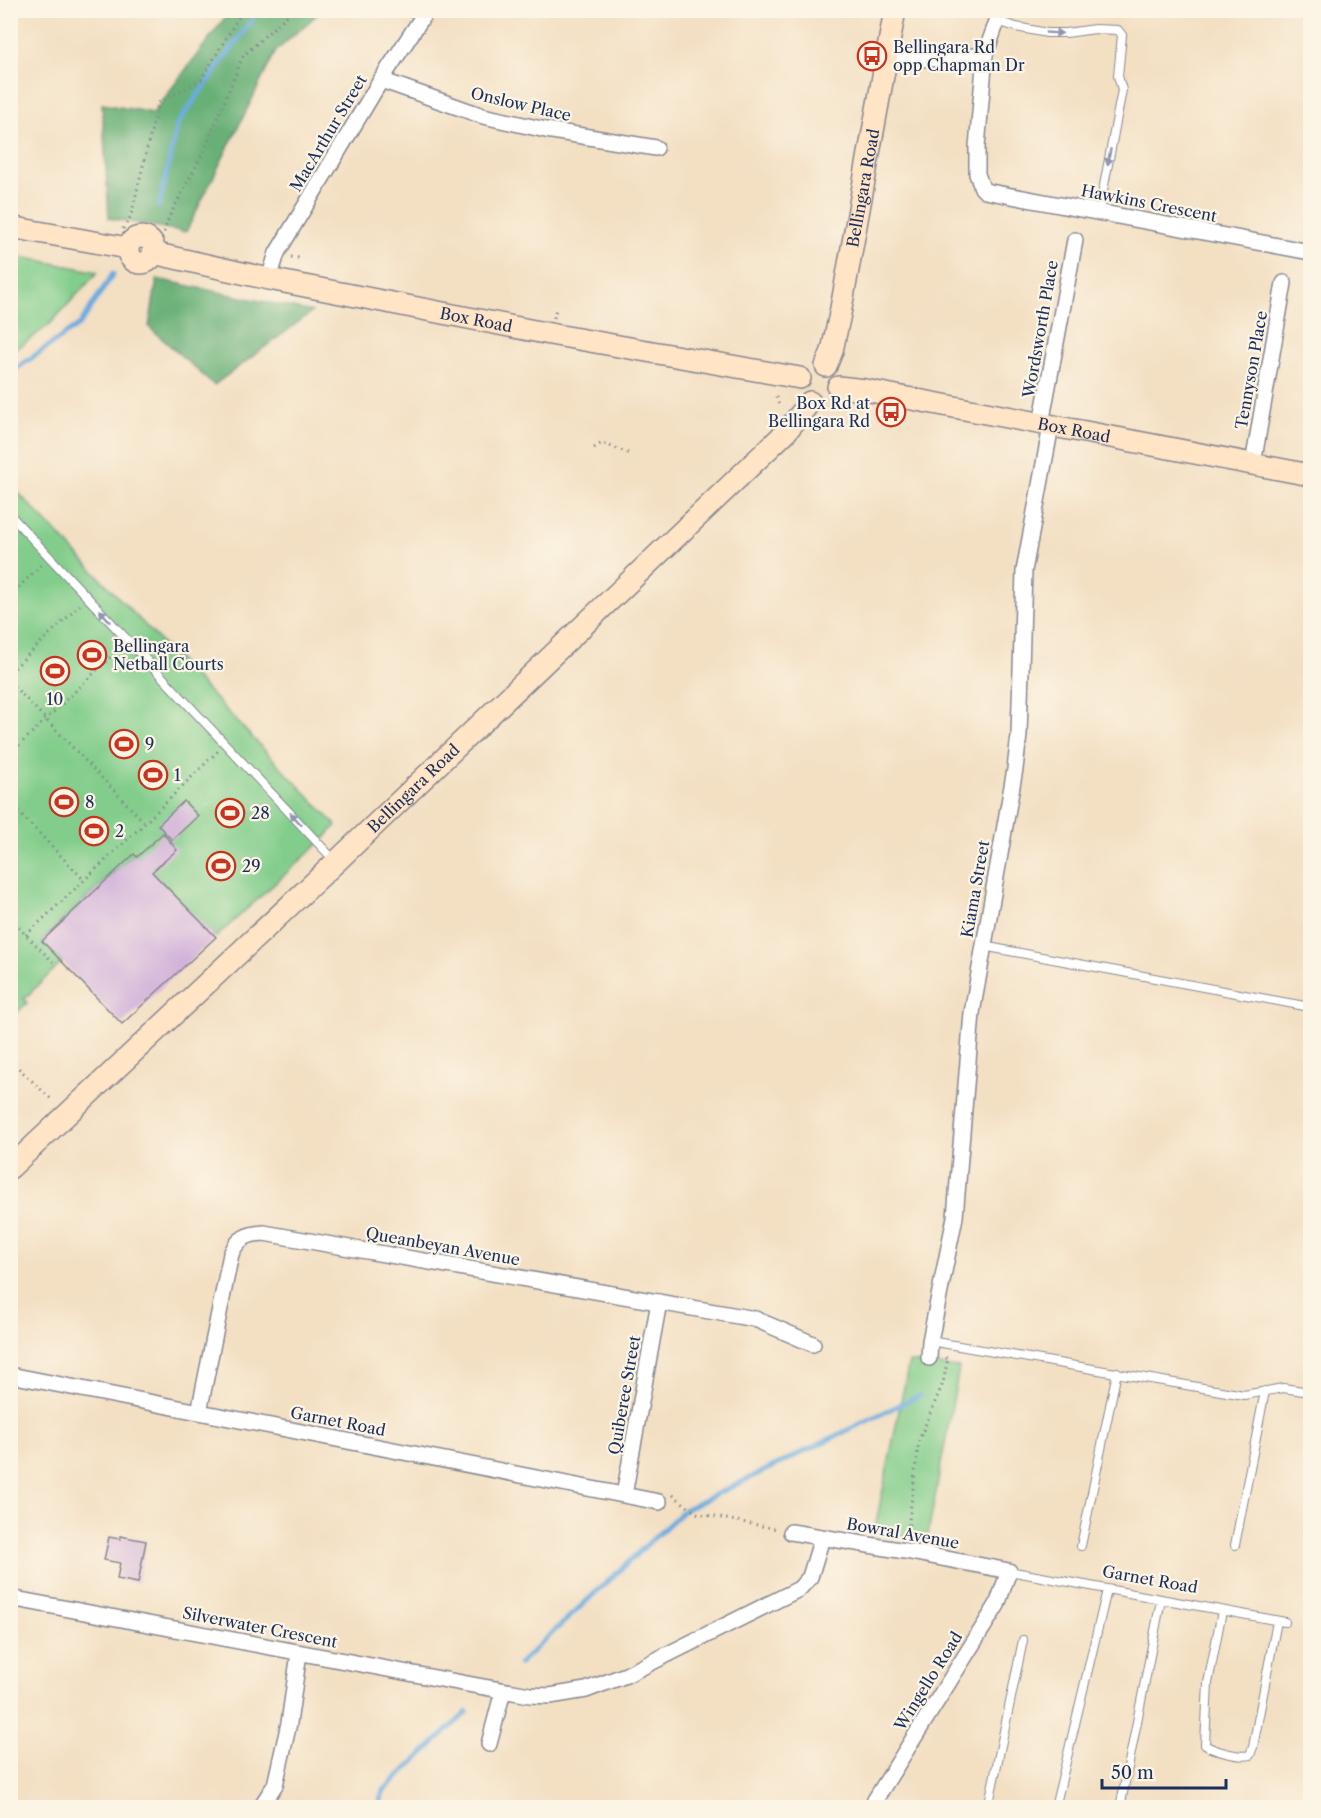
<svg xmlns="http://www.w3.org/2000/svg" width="1321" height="1818" viewBox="0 0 1321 1818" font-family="'Libre Caslon Text',serif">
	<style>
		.green { fill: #82cd8b; stroke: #4e7e74; stroke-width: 1.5 }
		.forest { fill: #69b077; stroke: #42706a; stroke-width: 1.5 }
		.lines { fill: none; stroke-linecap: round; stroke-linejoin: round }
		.stream { stroke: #6bacdf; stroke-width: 5 }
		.building { fill: #d3b2da }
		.lane-casing { stroke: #878790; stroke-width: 10 }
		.street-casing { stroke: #878790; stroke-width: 18 }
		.secondary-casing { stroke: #878790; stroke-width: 24 }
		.path { stroke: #878790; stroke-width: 3; stroke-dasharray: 1.5 4.5; stroke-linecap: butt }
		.lane { stroke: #fff; stroke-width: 8 }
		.street { stroke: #fff; stroke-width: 15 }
		.secondary { stroke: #ffe4c6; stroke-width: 21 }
		.oneway { fill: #8d97ae }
		.labels { text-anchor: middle; stroke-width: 4.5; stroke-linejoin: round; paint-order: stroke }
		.poi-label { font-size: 16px; fill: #1b2f5e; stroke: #fcf5e5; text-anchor: start }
		.street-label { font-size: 16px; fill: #1b2f5e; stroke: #fcf5e5 }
	</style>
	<rect width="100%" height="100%" fill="#fcf5e5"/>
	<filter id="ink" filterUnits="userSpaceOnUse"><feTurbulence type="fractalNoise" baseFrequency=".0167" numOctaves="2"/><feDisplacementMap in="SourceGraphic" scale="12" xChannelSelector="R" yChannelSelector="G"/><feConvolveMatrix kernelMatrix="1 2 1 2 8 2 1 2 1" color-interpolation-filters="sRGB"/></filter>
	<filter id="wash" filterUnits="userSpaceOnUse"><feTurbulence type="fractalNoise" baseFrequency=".008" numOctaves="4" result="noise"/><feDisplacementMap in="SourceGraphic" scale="24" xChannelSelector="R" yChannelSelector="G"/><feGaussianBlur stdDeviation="1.35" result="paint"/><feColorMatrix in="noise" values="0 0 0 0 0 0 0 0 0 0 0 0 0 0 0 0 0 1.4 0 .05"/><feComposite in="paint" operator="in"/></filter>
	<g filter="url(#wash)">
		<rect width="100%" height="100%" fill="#f3dfc2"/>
		<!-- green -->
		<path class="green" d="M11,255L98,272L49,325L11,353Z
			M11,485L336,825L326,837L216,937L134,854L42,940L62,962L24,999L27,1003L11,1018Z
			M909,1362L959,1368L927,1540L874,1533Z"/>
		<!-- forest -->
		<path class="forest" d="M230,11H321L276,51L186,232L109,218L102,104L153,113Z
			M157,279L312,312L214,385L149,327Z"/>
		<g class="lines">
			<!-- stream -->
			<path class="stream" d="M159,206L178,123L259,10
				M10,373L80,324L113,274
				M519,1664L684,1510L920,1395
				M377,1808L384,1790L467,1712"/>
		</g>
		<g id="blocks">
			<!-- building -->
			<path class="building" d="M184,801L198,816L172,840L158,825Z
				M163,833L177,850L152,872L216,937L122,1024L42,941L134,854L137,857Z
				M120,1536L146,1541L138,1583L117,1579L120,1563L104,1560L109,1537L120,1539Z"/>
		</g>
	</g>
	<g filter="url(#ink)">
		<use href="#blocks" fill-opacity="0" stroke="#878790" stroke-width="1.5"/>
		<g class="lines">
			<!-- lane casing -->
			<g class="lane-casing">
				<path id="lane" d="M997,21L1016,27L1047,33H1066L1095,29L1118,30L1122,35L1118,76L1122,90L1099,212
					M10,515L335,861
					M983,946L1310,1007
					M930,1341L1244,1395L1283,1388L1310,1392
					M1235,1545L1265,1391
					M1081,1546L1117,1372
					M1009,1571L1285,1622
					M1222,1611L1208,1683L1205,1745C1214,1751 1240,1758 1250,1755L1253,1747L1277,1621
					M988,1808L1023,1640
					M1055,1808L1107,1590
					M1120,1808L1161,1600"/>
			</g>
			<!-- street casing -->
			<g class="street-casing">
				<path id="street" d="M1001,10L985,55L977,147V174L982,188L985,191L1310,252
					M887,55C921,61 951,59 985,55
					M381,80L483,116L546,130L656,148
					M269,279L277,253L381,80L427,10
					M1041,424L1075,240
					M1253,464L1284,283
					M929,1358L930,1341L955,1217L972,1013L1015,769L1019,735L1024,571L1051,426
					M10,1375L659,1502
					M199,1412L231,1254C238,1238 247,1234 264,1233L755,1319L813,1344
					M624,1495L659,1302
					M791,1532L905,1551L1009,1571L997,1605L870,1808
					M10,1598L478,1686L530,1695L550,1696L586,1690L626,1675L799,1589L810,1577L822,1538
					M489,1744L503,1691
					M260,1808L275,1785L289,1723L299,1653"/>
			</g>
			<!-- secondary casing -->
			<g class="secondary-casing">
				<g id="secondary">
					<path d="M10,227L128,248"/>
					<circle cx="141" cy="250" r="13"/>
					<path id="s1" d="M153,253L269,279L550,334L800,378"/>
					<path id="s2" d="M826,366L832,351L840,314L895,10"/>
					<path id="s3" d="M838,387L865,390L1310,475"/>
					<path id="s4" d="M10,1168L336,862L786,432L810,402"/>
				</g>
			</g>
			<!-- path -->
			<path class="path" d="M123,229L131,216L158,103L201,80L243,10
				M162,238L169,217L203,153L243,56L293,10
				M291,257L300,258
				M554,318L556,308
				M776,397L780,408
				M594,448L602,443L628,453
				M10,596L41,565
				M10,672L80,605
				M10,682L145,823
				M10,754L119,649
				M10,803L84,880
				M10,919L53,962
				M26,935L145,823L218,751
				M10,1060L52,1100
				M673,1495L696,1513L777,1529
				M907,1537L919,1440L943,1383L948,1358H944"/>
			<!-- lane -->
			<use href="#lane" class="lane"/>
			<!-- street -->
			<use href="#street" class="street"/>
			<!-- secondary -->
			<use href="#secondary" class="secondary"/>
		</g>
		<!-- one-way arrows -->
		<defs><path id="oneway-solid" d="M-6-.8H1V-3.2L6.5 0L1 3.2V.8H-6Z" transform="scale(1.5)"/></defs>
		<g class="oneway">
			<use href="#oneway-solid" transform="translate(1054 33) rotate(3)"/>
			<use href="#oneway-solid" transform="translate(1109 157) rotate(101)"/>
			<use href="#oneway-solid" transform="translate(105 616) rotate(-133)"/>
			<use href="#oneway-solid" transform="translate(296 819) rotate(-133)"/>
		</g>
	</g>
	<!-- icons -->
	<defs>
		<g id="bus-ring" transform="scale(1.5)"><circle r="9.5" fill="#fcf5e5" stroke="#c8321e" stroke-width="1.5"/><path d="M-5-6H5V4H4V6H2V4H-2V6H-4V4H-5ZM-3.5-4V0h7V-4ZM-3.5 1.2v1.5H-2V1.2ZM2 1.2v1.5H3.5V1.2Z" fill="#c8321e"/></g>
		<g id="stadium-ring" transform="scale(1.5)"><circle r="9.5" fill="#fcf5e5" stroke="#c8321e" stroke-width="1.5"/><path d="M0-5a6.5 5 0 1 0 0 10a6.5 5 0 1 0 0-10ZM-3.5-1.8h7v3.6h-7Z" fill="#c8321e"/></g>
	</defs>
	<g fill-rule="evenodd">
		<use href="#bus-ring" x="872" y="56"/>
		<use href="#bus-ring" x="891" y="412"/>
		<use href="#stadium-ring" x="92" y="655"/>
		<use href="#stadium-ring" x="55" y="671"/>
		<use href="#stadium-ring" x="124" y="744"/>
		<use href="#stadium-ring" x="153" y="775"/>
		<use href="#stadium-ring" x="64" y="802"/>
		<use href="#stadium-ring" x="230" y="813"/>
		<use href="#stadium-ring" x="94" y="831"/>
		<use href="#stadium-ring" x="221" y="866"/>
	</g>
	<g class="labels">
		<!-- poi labels -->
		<g class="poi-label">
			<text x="893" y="53">Bellingara Rd<tspan x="893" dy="18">opp Chapman Dr</tspan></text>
			<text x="870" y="409" text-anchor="end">Box Rd at<tspan x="870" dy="18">Bellingara Rd</tspan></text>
			<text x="113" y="652">Bellingara<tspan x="113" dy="18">Netball Courts</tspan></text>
			<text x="55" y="705" text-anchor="middle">10</text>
			<text x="145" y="750">9</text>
			<text x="174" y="781">1</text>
			<text x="85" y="808">8</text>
			<text x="251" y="819">28</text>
			<text x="115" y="837">2</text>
			<text x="242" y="872">29</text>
		</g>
		<!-- street labels -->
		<g class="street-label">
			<text transform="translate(521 104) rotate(13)" y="6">Onslow Place</text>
			<text transform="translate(328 133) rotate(-59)" y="6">MacArthur Street</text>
			<text dy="6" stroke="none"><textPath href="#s2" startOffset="182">Bellingara Road</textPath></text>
			<text transform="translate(1149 203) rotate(11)" y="6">Hawkins Crescent</text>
			<text dy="6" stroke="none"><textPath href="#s1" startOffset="330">Box Road</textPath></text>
			<text transform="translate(1040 329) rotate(-80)" y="6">Wordsworth Place</text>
			<text transform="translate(1251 370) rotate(-80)" y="6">Tennyson Place</text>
			<text dy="6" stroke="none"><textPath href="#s3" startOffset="240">Box Road</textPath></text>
			<text dy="6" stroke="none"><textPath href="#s4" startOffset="554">Bellingara Road</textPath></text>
			<text transform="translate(975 889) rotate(-80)" y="6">Kiama Street</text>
			<text transform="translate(443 1246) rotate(10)" y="6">Queanbeyan Avenue</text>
			<text transform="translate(624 1395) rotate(-80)" y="6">Quiberee Street</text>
			<text transform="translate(338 1421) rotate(11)" y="6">Garnet Road</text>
			<text transform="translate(903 1533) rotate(10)" y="6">Bowral Avenue</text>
			<text transform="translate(1150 1579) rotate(10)" y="6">Garnet Road</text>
			<text transform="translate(260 1627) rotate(11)" y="6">Silverwater Crescent</text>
			<text transform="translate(928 1681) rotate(-58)" y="6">Wingello Road</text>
		</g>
	</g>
	<!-- margin -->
	<rect width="1321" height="1818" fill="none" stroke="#fcf5e5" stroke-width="36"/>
	<!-- scale -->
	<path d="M1102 1779v9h124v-9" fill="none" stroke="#1b2f5e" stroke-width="3"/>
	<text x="1111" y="1779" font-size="18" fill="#1b2f5e" stroke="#fcf5e5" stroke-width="4.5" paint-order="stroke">50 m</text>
</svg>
